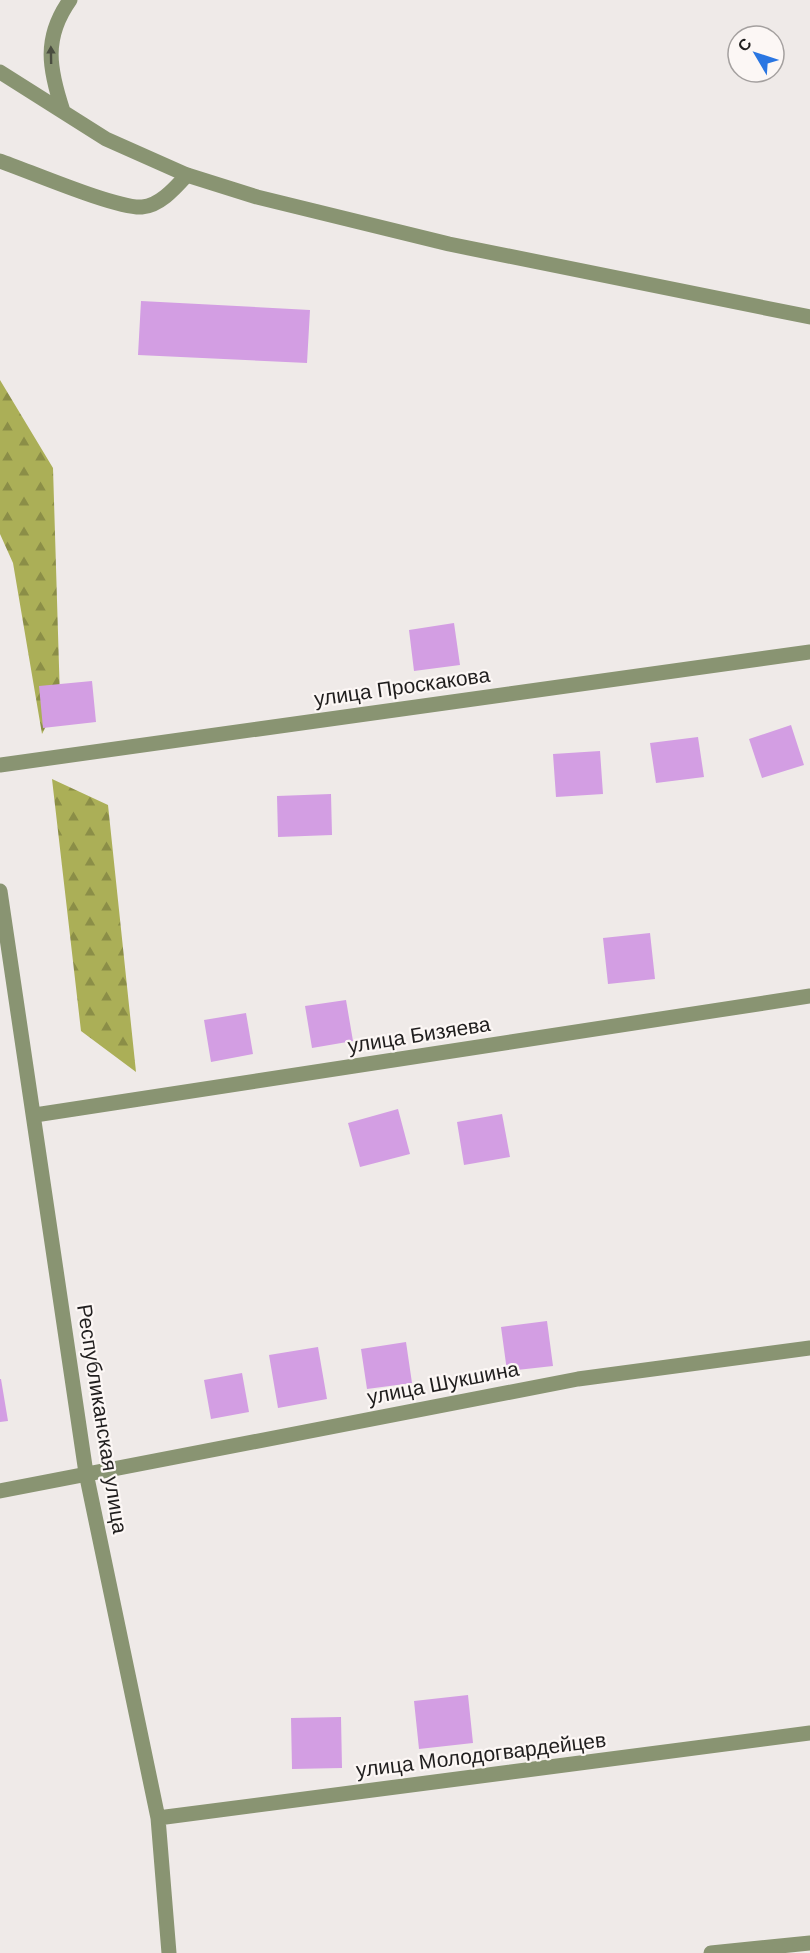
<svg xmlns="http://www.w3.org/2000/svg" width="810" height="1953" viewBox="0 0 810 1953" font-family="'DM Sans',sans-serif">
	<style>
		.forest { fill: url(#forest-firs) }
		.building { fill: #d39ee3 }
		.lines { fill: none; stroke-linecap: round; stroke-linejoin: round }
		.service { stroke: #899472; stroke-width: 15 }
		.minor { stroke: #899472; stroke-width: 15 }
		.tertiary { stroke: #899472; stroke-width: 15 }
		.oneway { fill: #4a4d40 }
		.labels { text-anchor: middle; stroke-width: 4.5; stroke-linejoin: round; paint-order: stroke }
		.street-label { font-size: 21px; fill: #201e1e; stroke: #fcf7f5 }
	</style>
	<defs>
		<pattern id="forest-firs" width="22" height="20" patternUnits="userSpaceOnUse" patternTransform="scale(1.5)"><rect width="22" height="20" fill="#abaf57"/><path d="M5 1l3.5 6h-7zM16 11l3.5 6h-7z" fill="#8b8e47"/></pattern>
	</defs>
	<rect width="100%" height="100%" fill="#efeae8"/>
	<!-- forest -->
	<path class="forest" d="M0,380L53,468L60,699L42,734L13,563L0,534Z
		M52,779L108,805L136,1072L81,1031Z"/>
	<!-- building -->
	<path class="building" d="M141,301L310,310L307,363L138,355Z
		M454,623L460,665L414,671L409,630Z
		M92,681L96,722L43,728L39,686Z
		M791,725L804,765L762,778L749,739Z
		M698,737L704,777L656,783L650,743Z
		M600,751L603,794L556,797L553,754Z
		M331,794L332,835L278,837L277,796Z
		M650,933L655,979L608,984L603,938Z
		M346,1000L353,1041L312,1048L305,1006Z
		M246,1013L253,1054L211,1062L204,1020Z
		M398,1109L410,1154L360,1167L348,1123Z
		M502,1114L510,1157L464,1165L457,1122Z
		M547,1321L553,1366L507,1371L501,1327Z
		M406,1342L412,1383L367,1389L361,1349Z
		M318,1347L327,1399L278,1408L269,1355Z
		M242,1373L249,1412L211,1419L204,1380Z
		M0,1379H1L8,1421L0,1422Z
		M468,1695L473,1743L419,1749L414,1701Z
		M341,1717L342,1768L292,1769L291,1718Z"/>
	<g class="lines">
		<!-- service -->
		<path class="service" d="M711,1953L810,1943"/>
		<!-- minor -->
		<path class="minor" d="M0,161C29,171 117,209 142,207C160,206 176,187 187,175
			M0,765L810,652
			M0,891L86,1473L158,1818L169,1953
			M35,1115L810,996
			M0,1491L578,1379L810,1348
			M158,1818L810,1733"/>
		<!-- tertiary -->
		<path class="tertiary" d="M0,72L106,139L187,175L257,197L449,244L810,317
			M63,111C49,69 43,38 70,0"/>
	</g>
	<!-- one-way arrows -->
	<defs><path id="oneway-solid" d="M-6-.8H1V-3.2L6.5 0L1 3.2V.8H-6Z" transform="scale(1.5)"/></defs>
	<use class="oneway" href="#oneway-solid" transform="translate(51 55) rotate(-91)"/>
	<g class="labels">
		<!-- street labels -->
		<g class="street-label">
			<text transform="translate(402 687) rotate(-8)" y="7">улица Проскакова</text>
			<text transform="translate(419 1035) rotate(-9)" y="7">улица Бизяева</text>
			<text transform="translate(443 1383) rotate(-11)" y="7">улица Шукшина</text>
			<text transform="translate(102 1419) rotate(81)" y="7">Республиканская улица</text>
			<text transform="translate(481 1755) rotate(-7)" y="7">улица Молодогвардейцев</text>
		</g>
	</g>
	<!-- north arrow -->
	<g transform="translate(756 54) rotate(309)"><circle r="28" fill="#fcf7f5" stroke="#a4a09f" stroke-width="1.5"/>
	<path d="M0-4.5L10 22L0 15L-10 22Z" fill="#2a76e2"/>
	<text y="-9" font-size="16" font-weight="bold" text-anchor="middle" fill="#201e1e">С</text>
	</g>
</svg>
